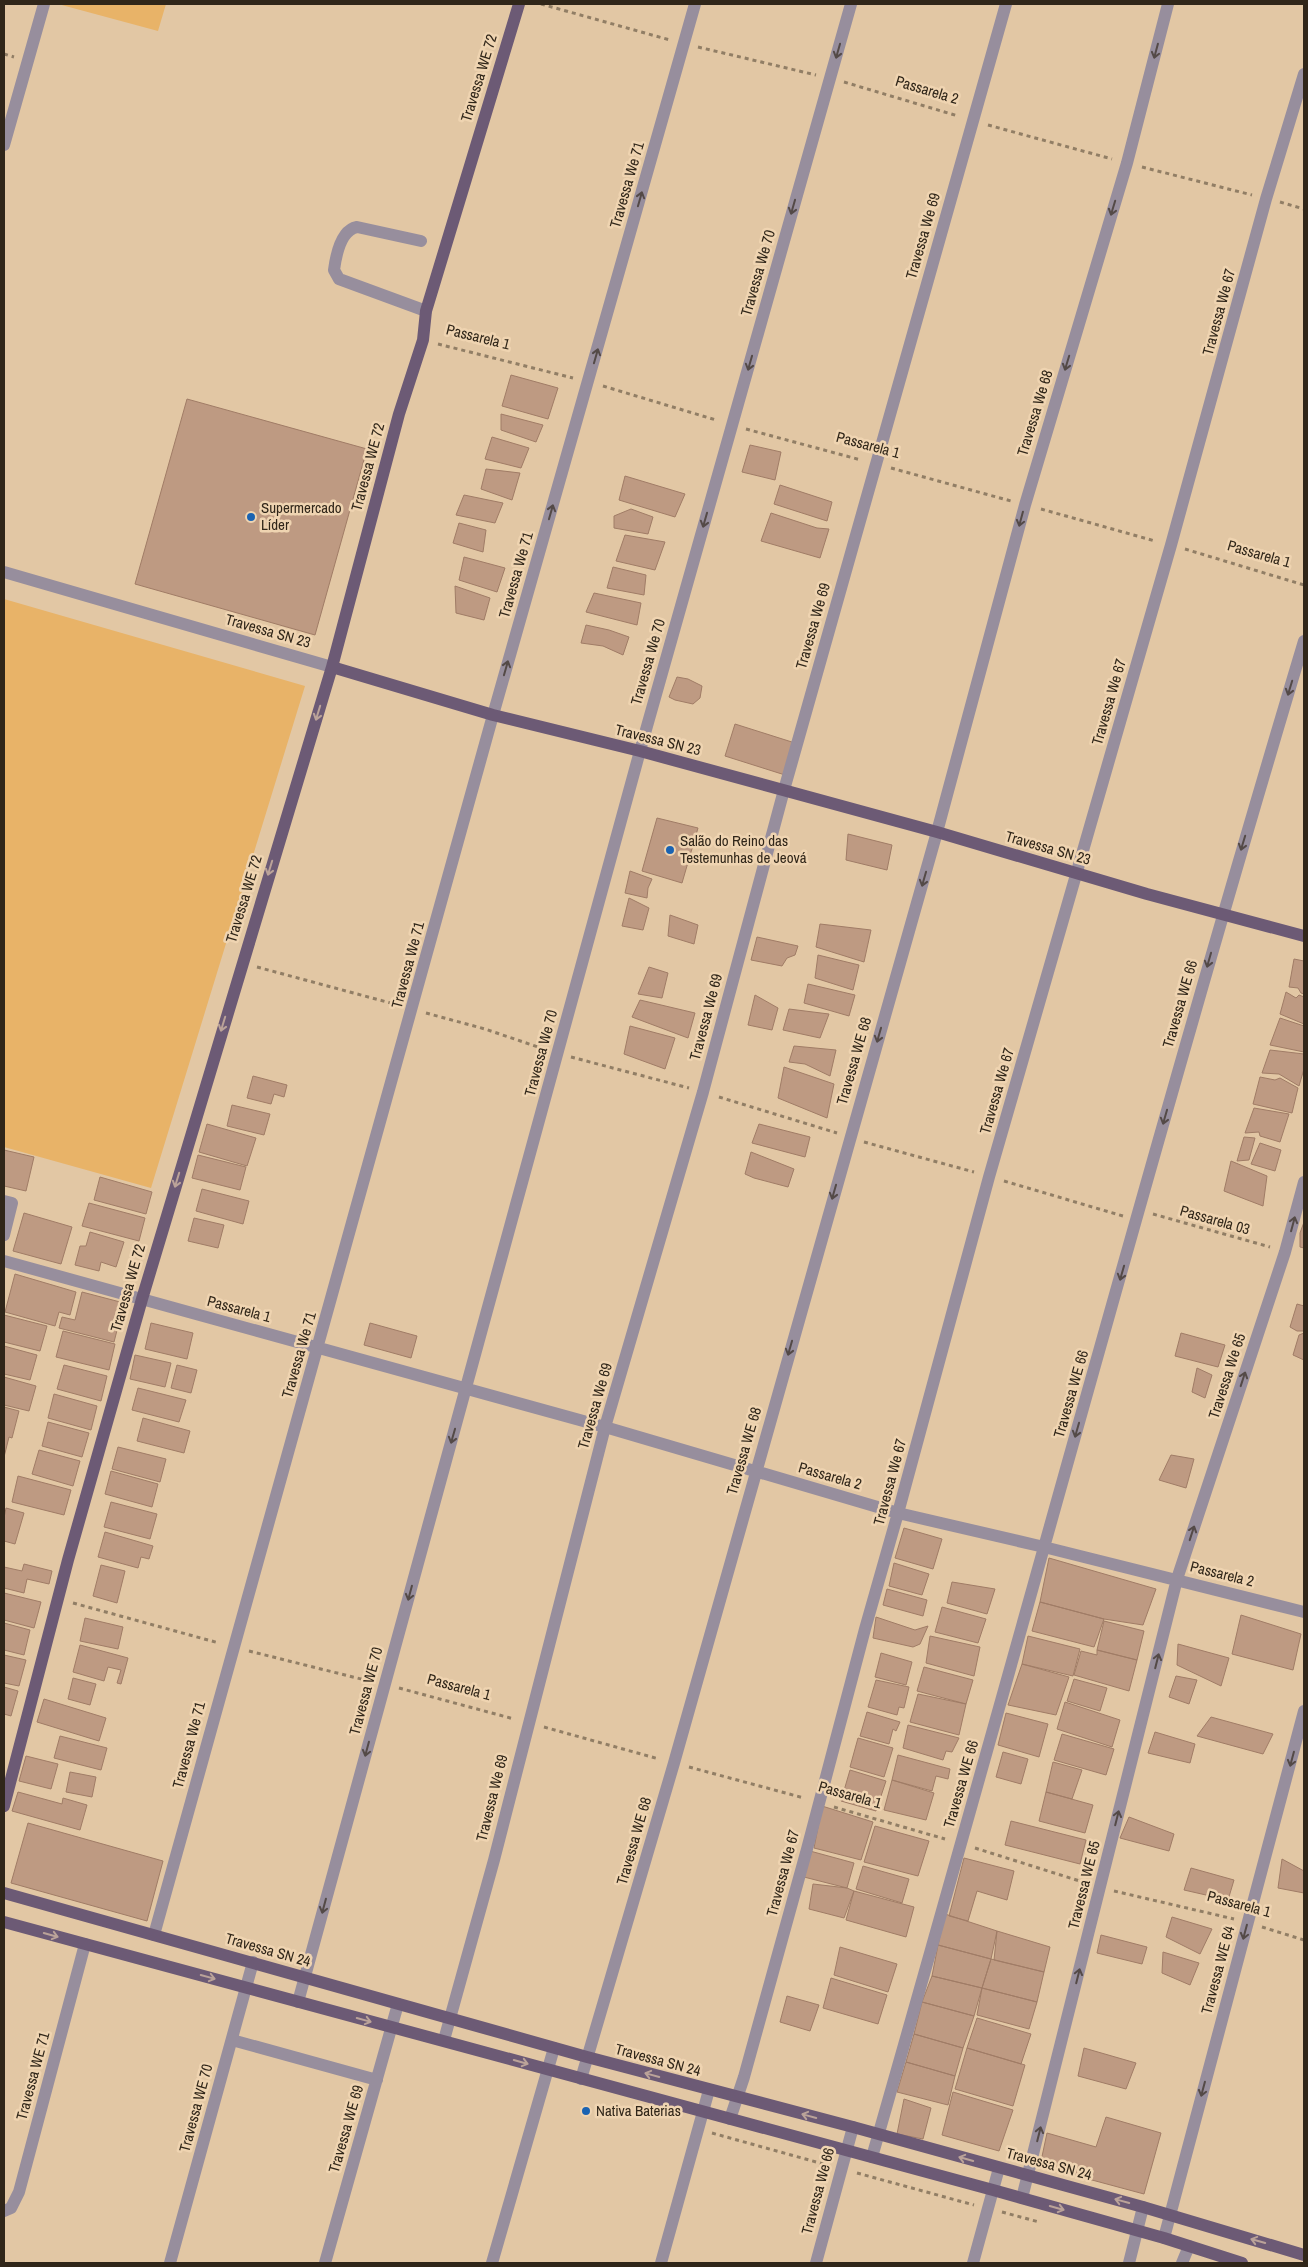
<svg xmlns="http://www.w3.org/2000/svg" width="1308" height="2267" viewBox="0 0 1308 2267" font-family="'Archivo Narrow',sans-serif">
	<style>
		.green { fill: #e8b368 }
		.building { fill: #be9a82; stroke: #a07c66 }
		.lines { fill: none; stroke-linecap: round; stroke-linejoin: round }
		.path { stroke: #917e65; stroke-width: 3; stroke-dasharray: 4 4; stroke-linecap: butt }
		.minor { stroke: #978e9d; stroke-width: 12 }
		.major { stroke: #6c5a75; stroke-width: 12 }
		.oneway { stroke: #544a47 }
		.oneway2 { stroke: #bba399 }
		.poi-dot { fill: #1a63b2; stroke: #efd4b1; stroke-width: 2 }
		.labels { text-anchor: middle; stroke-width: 5; stroke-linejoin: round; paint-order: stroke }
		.street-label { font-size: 15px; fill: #302619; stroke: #efd4b1 }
		.poi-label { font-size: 15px; fill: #302619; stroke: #efd4b1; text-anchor: start }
	</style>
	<rect width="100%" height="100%" fill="#e2c7a4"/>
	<!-- green -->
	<path class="green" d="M58,4H166L158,31Z
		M4,599L305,686L151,1188L4,1147Z"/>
	<!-- building -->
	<path class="building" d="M511,375L558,388L548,419L502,406Z
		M187,399L367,449L315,635L135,584Z
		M501,414L543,425L536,442L501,430Z
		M492,437L529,448L521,468L485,459Z
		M750,445L781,452L775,480L742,472Z
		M486,469L520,473L512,500L481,489Z
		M625,476L685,494L675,517L619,500Z
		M780,485L832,502L827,521L774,504Z
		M464,495L503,503L495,523L456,515Z
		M631,509L653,517L648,534L614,528V516Z
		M771,513L817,528L829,529L820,558L761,541Z
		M459,523L486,530L483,552L453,543Z
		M625,535L665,542L655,570L616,561Z
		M464,557L505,568L497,592L459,580Z
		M613,567L646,575L644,595L607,588Z
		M455,586L490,598L484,620L456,613Z
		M594,593L641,603L637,625L586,612Z
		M586,625L609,630L629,637L623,655L603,646L581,643Z
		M677,677L688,679L702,686L700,698L693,704L675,700L669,697Z
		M735,724L795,743L785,775L725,756Z
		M657,818L698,828L682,883L642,871Z
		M848,834L892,845L887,870L846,860Z
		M630,871L652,879L648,888L647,898L625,893Z
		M629,898L649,908L643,930L622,926Z
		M670,915L698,925L694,944L668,936Z
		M820,924L871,930L864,962L816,947Z
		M757,937L798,946L795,955L787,958L782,966L751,960Z
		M818,955L859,965L853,990L815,978Z
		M1294,959L1304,961V994L1301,993L1298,988L1289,987Z
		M649,967L668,973L662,998L638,994Z
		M808,984L855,995L849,1016L804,1003Z
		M1286,992L1296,998L1299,995L1304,997V1024L1280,1014Z
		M755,995L778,1008L772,1030L748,1025Z
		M640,1000L695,1013L688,1038L632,1017Z
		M789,1009L829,1014L820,1038L783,1030Z
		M1280,1018L1304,1026V1052L1270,1045Z
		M630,1026L675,1038L665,1069L624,1054Z
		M794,1046L836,1050L830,1076L805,1064L789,1062Z
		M1270,1050L1304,1054V1069L1299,1086L1279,1074L1262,1073Z
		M784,1067L834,1084L827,1118L778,1098Z
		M253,1076L287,1085L284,1097L274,1094L271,1104L247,1098Z
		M1260,1077L1275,1080L1280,1078L1298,1088L1292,1113L1253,1104Z
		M232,1105L270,1114L264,1135L227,1126Z
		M1254,1108L1289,1114L1280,1142L1260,1136L1259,1132L1245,1133Z
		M207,1124L256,1138L247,1166L199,1152Z
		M759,1124L810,1137L805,1157L752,1143Z
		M1244,1137L1255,1138L1249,1160L1237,1161Z
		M1260,1143L1281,1150L1275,1171L1251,1164Z
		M4,1150L34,1157L26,1191L4,1186Z
		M751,1152L794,1169L788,1187L754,1178L745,1174Z
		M198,1155L246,1167L240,1190L192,1178Z
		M1231,1161L1267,1176L1263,1206L1224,1191Z
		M100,1177L152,1192L146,1214L94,1200Z
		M202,1189L249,1201L243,1224L196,1211Z
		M89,1203L145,1218L139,1241L82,1226Z
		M24,1213L72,1227L61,1264L13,1251Z
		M194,1218L224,1225L218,1248L188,1241Z
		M1304,1222V1248L1300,1247V1233Z
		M90,1232L124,1242L116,1267L101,1262L99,1271L75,1265L80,1246H86Z
		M15,1274L76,1292L70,1315L59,1312L55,1326L5,1312Z
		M82,1292L124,1303L114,1342L59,1328L62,1317L75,1320Z
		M1297,1304L1304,1306V1331H1297L1290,1327Z
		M4,1315L47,1326L40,1351L4,1342Z
		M151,1323L193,1333L187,1359L145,1349Z
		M370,1323L417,1336L411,1358L364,1345Z
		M63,1331L115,1344L109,1370L56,1357Z
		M1181,1333L1225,1345L1218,1367L1175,1356Z
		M1304,1333V1360L1293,1355L1299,1335Z
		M4,1346L37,1355L30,1380L4,1374Z
		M135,1355L171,1363L165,1387L130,1379Z
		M64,1365L107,1376L101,1401L57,1389Z
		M177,1365L197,1370L191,1393L171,1388Z
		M1197,1368L1212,1375L1205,1398L1192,1392Z
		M4,1377L36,1386L29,1411L4,1405Z
		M138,1388L186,1400L179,1422L132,1410Z
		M54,1394L97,1406L91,1430L48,1418Z
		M4,1407L19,1411L12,1438L9,1437L4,1457Z
		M143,1418L190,1431L184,1453L137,1441Z
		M48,1422L89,1433L82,1457L42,1446Z
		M118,1447L166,1459L160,1482L112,1469Z
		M39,1450L80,1461L73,1486L32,1474Z
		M1171,1455L1194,1459L1186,1488L1159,1480Z
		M111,1471L158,1484L152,1507L105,1494Z
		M18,1476L71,1490L64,1515L12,1502Z
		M111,1502L157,1514L150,1539L104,1527Z
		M6,1508L24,1513L15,1544L4,1541V1518Z
		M904,1528L942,1539L933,1569L895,1558Z
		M105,1532L153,1546L149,1559L141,1557L138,1568L98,1557Z
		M1049,1558L1156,1589L1143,1625L1104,1619L1040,1602Z
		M894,1563L929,1574L922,1595L889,1586Z
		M24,1564L52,1571L49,1584L27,1579L24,1593L4,1588V1567L22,1571Z
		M101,1565L125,1571L117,1603L93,1596Z
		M952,1582L995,1589L987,1614L947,1603Z
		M887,1589L927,1600L923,1616L883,1605Z
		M4,1593L41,1602L34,1628L4,1620Z
		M1040,1602L1104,1619L1094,1647L1032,1631Z
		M942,1607L986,1619L978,1643L935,1632Z
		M1241,1615L1301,1634L1293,1670L1232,1654Z
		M876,1617L915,1630L928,1626L920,1644L913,1647L873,1638Z
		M85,1618L123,1627L118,1649L80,1641Z
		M1104,1621L1144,1631L1137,1660L1097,1650Z
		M4,1623L30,1630L24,1655L4,1650Z
		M930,1636L980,1647L974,1676L926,1663Z
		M1028,1636L1080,1649L1073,1676L1022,1664Z
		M1178,1644L1229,1658L1221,1686L1177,1665Z
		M80,1645L128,1658L121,1684L117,1683L121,1670L108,1667L104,1681L73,1672Z
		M1097,1650L1137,1660L1129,1691L1074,1675L1081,1651L1097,1655Z
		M881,1653L912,1662L906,1685L875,1677Z
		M4,1655L26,1660L19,1686L4,1683Z
		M1022,1664L1069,1677L1056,1715L1008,1705Z
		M924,1667L973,1680L966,1704L917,1691Z
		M1176,1676L1197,1680L1189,1704L1169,1697Z
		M73,1678L96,1684L90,1705L68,1699Z
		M1074,1679L1107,1688L1100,1711L1067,1701Z
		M876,1680L909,1687L904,1708L899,1707L897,1715L868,1707Z
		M4,1687L18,1691L11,1716L4,1714Z
		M918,1694L966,1704L959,1735L910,1722Z
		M44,1699L106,1718L99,1741L37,1722Z
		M1065,1702L1120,1720L1112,1747L1057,1729Z
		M867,1712L900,1722L896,1731L893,1729L889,1744L860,1736Z
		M1006,1713L1048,1724L1039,1757L998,1745Z
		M1211,1717L1273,1734L1263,1754L1197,1736Z
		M908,1725L959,1738L952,1752L946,1751L943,1760L903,1748Z
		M1155,1732L1195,1744L1190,1763L1148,1753Z
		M1062,1734L1114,1749L1106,1775L1054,1760Z
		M60,1736L107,1748L101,1770L54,1758Z
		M858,1738L893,1748L884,1777L850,1767Z
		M1003,1752L1028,1759L1021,1784L996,1777Z
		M898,1755L950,1769L948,1779L936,1776L932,1791L892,1780Z
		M26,1756L58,1764L51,1789L19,1781Z
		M1053,1762L1082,1770L1072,1799L1046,1792Z
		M850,1770L886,1781L876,1811L841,1801Z
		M70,1772L96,1777L92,1797L66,1792Z
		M892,1780L934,1793L926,1820L884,1810Z
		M18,1792L62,1804L63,1798L87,1805L80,1830L12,1811Z
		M1046,1792L1093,1805L1085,1833L1039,1821Z
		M822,1806L873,1822L861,1860L814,1848Z
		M1129,1817L1174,1834L1169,1851L1120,1838Z
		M1011,1821L1086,1840L1080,1864L1005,1845Z
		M28,1823L163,1861L147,1921L11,1883Z
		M875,1826L929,1841L918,1876L864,1862Z
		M810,1851L854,1863L847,1888L804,1877Z
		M964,1858L1014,1871L1007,1900L977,1891L968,1921L949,1916Z
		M1282,1859L1304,1871V1893L1278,1888Z
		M863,1866L909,1879L902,1903L856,1889Z
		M1191,1868L1234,1880L1228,1900L1184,1890Z
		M813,1884L847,1888L854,1891L844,1918L809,1909Z
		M854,1891L914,1907L906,1937L846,1920Z
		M945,1914L997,1931L991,1959L938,1945Z
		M1172,1917L1212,1929L1200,1954L1166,1937Z
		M997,1931L1050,1947L1044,1972L994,1960Z
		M1101,1935L1147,1947L1142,1964L1097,1953Z
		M938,1945L991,1959L982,1988L932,1976Z
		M840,1947L897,1964L888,1992L834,1975Z
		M1163,1952L1199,1963L1190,1985L1162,1973Z
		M991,1959L1044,1972L1037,2002L982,1988Z
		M932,1976L982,1988L974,2016L922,2002Z
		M831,1978L887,1995L878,2024L823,2008Z
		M982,1988L1037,2002L1029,2029L977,2015Z
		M787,1996L819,2005L810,2031L780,2022Z
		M922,2002L974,2016L963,2048L914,2034Z
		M977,2018L1031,2034L1021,2064L967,2048Z
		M914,2034L963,2048L955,2076L906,2062Z
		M967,2048L1025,2065L1013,2106L955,2089Z
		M1084,2048L1136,2063L1126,2089L1078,2076Z
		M906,2062L955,2076L948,2105L897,2092Z
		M953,2092L1013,2110L999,2151L942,2135Z
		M904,2099L931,2108L923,2139L897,2134Z
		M1106,2117L1161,2133L1144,2194L1040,2166L1047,2133L1096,2147Z"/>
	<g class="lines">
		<!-- path -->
		<path class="path" d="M541,4L670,40
			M698,47L816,75
			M4,54L14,57
			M844,82L958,116
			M988,125L1112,159
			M1142,167L1252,195
			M1280,202L1304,209
			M438,344L573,378
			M603,386L716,420
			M746,429L861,460
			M891,468L1011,501
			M1041,509L1155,541
			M1185,549L1304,585
			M257,967L398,1005
			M426,1013L485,1029L544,1049
			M571,1057L689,1088
			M719,1097L837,1133
			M864,1142L974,1172
			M1004,1181L1123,1216
			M1153,1214L1270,1247
			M73,1603L219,1643
			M249,1651L369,1681
			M399,1688L514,1719
			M544,1727L659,1759
			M689,1767L804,1798
			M834,1807L945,1839
			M975,1848L1086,1883
			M1114,1891L1234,1919
			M1262,1927L1304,1940
			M712,2133L827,2165
			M857,2173L974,2205
			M1002,2212L1039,2222"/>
		<!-- minor -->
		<path class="minor" d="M4,145L44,4
			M421,241L357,227C341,230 336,255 334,270L339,279L426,311
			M4,572L332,667
			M4,1201L12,1203L4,1235
			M4,1261L605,1427L898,1513L1044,1547L1304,1612
			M154,1935L493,715L695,4
			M298,2002L640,751L851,4
			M232,2040L377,2080
			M444,2040L494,1860L605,1427L703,1092L784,790L1006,4
			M581,2079L674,1763L937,832L1025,505L1127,163L1168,4
			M730,2119L744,2077L807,1849L865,1629L898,1513L989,1177L1171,545L1266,199L1304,74
			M872,2157C1017,1652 1153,1144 1304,641
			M1022,2198L1177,1579L1285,1252L1304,1182
			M4,2211L11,2208L19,2192L85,1944
			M1164,2238L1304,1711
			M170,2263L253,1962
			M325,2263L398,2004
			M492,2263L554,2048
			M661,2263L709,2090
			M816,2263L853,2127
			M973,2263L999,2168
			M1129,2263L1143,2207
			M1182,2263L1189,2246"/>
		<!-- major -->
		<path class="major" d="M332,667L493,715L640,751L937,832L1147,894L1304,936
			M4,1806L68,1560L142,1299L332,667L399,414L423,340L426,311L519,4
			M4,1893L587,2057L853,2127L1143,2207L1304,2255
			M4,1922L993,2190L1164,2238L1242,2263"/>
	</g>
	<!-- one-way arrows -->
	<defs><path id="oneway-shaft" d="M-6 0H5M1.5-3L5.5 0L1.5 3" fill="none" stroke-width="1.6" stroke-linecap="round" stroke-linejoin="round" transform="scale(1.25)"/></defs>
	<g class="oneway">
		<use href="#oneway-shaft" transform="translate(838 51) rotate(106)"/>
		<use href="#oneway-shaft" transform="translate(1156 51) rotate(105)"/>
		<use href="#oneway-shaft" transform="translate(640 199) rotate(-74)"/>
		<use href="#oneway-shaft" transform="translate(793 207) rotate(106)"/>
		<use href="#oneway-shaft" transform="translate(1113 208) rotate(107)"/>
		<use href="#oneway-shaft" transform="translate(596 356) rotate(-74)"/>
		<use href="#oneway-shaft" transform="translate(750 363) rotate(106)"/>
		<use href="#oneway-shaft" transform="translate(1067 363) rotate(107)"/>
		<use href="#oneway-shaft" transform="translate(551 512) rotate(-74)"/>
		<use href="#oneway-shaft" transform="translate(1021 519) rotate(105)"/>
		<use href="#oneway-shaft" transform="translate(705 520) rotate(106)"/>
		<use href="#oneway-shaft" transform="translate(506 668) rotate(-74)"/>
		<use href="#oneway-shaft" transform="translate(1290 688) rotate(107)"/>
		<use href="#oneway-shaft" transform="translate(1243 843) rotate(107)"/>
		<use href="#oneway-shaft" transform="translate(924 879) rotate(106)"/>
		<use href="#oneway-shaft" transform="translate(1209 960) rotate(106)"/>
		<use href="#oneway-shaft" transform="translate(879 1035) rotate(106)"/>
		<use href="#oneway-shaft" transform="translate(1165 1117) rotate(106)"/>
		<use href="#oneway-shaft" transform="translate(834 1192) rotate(106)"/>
		<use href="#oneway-shaft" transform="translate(1293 1224) rotate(-75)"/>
		<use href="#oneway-shaft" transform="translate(1122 1273) rotate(106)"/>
		<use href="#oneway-shaft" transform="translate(790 1348) rotate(106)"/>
		<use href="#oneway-shaft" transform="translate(1243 1379) rotate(-72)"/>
		<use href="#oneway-shaft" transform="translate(1077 1430) rotate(106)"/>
		<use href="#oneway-shaft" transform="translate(453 1436) rotate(106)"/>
		<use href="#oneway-shaft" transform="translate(1192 1533) rotate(-72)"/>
		<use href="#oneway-shaft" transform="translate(410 1593) rotate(105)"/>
		<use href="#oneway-shaft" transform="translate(1157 1661) rotate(-76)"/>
		<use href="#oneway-shaft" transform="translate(367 1749) rotate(105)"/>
		<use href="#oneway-shaft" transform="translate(1292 1759) rotate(105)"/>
		<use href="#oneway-shaft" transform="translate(1117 1818) rotate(-76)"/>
		<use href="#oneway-shaft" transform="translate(324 1906) rotate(105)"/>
		<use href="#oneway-shaft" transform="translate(1245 1932) rotate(105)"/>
		<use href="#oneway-shaft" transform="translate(1078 1976) rotate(-76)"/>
		<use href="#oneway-shaft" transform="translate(1203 2089) rotate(105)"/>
		<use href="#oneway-shaft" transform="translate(1039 2134) rotate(-76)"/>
	</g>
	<g class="oneway2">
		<use href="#oneway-shaft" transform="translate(318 713) rotate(107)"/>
		<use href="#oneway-shaft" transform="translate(270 868) rotate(107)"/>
		<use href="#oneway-shaft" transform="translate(223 1024) rotate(107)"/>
		<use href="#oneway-shaft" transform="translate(177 1180) rotate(107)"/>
		<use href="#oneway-shaft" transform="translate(51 1935) rotate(16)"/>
		<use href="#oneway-shaft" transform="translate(208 1977) rotate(15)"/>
		<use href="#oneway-shaft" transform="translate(364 2020) rotate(15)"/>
		<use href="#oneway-shaft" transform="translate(521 2062) rotate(16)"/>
		<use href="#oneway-shaft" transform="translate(652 2075) rotate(-165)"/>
		<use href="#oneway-shaft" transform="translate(809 2116) rotate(-165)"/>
		<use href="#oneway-shaft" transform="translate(966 2159) rotate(-164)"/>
		<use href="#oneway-shaft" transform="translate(1122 2201) rotate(-165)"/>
		<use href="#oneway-shaft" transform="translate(1057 2208) rotate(16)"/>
		<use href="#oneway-shaft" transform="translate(1258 2241) rotate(-164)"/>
	</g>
	<!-- markers -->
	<g class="poi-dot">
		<circle cx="251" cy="517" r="5"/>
		<circle cx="670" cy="850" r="5"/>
		<circle cx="586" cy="2111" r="5"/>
	</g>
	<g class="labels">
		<!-- street labels -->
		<g class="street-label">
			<text transform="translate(479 78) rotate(-73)" y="5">Travessa WE 72</text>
			<text transform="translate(927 90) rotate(17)" y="5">Passarela 2</text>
			<text transform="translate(627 185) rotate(-74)" y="5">Travessa We 71</text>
			<text transform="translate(923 236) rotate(-74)" y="5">Travessa We 69</text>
			<text transform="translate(758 273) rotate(-74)" y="5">Travessa We 70</text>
			<text transform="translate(1219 312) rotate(-75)" y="5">Travessa We 67</text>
			<text transform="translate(478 337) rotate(14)" y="5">Passarela 1</text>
			<text transform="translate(1035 413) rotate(-73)" y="5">Travessa We 68</text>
			<text transform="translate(868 445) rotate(15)" y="5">Passarela 1</text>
			<text transform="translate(368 467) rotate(-75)" y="5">Travessa WE 72</text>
			<text transform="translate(1259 554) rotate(16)" y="5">Passarela 1</text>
			<text transform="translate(516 575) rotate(-74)" y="5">Travessa We 71</text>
			<text transform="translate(813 626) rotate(-74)" y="5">Travessa We 69</text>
			<text transform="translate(268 631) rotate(16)" y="5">Travessa SN 23</text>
			<text transform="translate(648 662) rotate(-74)" y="5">Travessa We 70</text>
			<text transform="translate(1109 702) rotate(-74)" y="5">Travessa We 67</text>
			<text transform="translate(658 740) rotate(14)" y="5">Travessa SN 23</text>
			<text transform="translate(1048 848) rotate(16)" y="5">Travessa SN 23</text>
			<text transform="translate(244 899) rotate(-73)" y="5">Travessa WE 72</text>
			<text transform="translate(408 965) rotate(-75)" y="5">Travessa We 71</text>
			<text transform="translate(1180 1004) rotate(-74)" y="5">Travessa WE 66</text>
			<text transform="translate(706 1017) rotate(-75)" y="5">Travessa We 69</text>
			<text transform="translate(541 1053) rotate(-75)" y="5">Travessa We 70</text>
			<text transform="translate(854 1061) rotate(-74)" y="5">Travessa WE 68</text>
			<text transform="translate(997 1091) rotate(-74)" y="5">Travessa We 67</text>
			<text transform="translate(1215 1220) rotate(16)" y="5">Passarela 03</text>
			<text transform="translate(128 1288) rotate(-74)" y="5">Travessa WE 72</text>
			<text transform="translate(239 1309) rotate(15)" y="5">Passarela 1</text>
			<text transform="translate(299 1355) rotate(-74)" y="5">Travessa We 71</text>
			<text transform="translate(1227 1376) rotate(-72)" y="5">Travessa We 65</text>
			<text transform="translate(1071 1394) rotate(-74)" y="5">Travessa WE 66</text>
			<text transform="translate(595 1406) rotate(-74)" y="5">Travessa We 69</text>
			<text transform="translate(744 1451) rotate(-74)" y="5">Travessa WE 68</text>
			<text transform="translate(830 1476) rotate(16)" y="5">Passarela 2</text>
			<text transform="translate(890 1482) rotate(-75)" y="5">Travessa We 67</text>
			<text transform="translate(1222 1574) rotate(14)" y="5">Passarela 2</text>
			<text transform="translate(459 1687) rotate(15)" y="5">Passarela 1</text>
			<text transform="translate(366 1691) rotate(-75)" y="5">Travessa WE 70</text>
			<text transform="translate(189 1745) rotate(-75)" y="5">Travessa We 71</text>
			<text transform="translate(961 1784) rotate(-74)" y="5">Travessa WE 66</text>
			<text transform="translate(850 1795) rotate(16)" y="5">Passarela 1</text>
			<text transform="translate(492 1798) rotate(-76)" y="5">Travessa We 69</text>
			<text transform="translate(634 1841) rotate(-74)" y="5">Travessa WE 68</text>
			<text transform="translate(783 1873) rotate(-75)" y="5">Travessa We 67</text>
			<text transform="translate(1084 1885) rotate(-76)" y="5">Travessa WE 65</text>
			<text transform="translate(1239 1904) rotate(15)" y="5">Passarela 1</text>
			<text transform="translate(268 1950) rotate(16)" y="5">Travessa SN 24</text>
			<text transform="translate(1218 1970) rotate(-75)" y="5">Travessa WE 64</text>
			<text transform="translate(658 2060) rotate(15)" y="5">Travessa SN 24</text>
			<text transform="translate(33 2076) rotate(-75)" y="5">Travessa WE 71</text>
			<text transform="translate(196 2108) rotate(-75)" y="5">Travessa WE 70</text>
			<text transform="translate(346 2129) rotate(-74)" y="5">Travessa WE 69</text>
			<text transform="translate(1049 2164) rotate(15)" y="5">Travessa SN 24</text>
			<text transform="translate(818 2191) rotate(-75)" y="5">Travessa We 66</text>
		</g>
		<!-- poi labels -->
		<g class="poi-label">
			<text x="261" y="513">Supermercado<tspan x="261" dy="17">Líder</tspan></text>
			<text x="680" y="846">Salão do Reino das<tspan x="680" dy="17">Testemunhas de Jeová</tspan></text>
			<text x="596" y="2116">Nativa Baterias</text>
		</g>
	</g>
	<!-- border -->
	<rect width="1308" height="2267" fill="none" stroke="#302619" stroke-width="10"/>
</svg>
